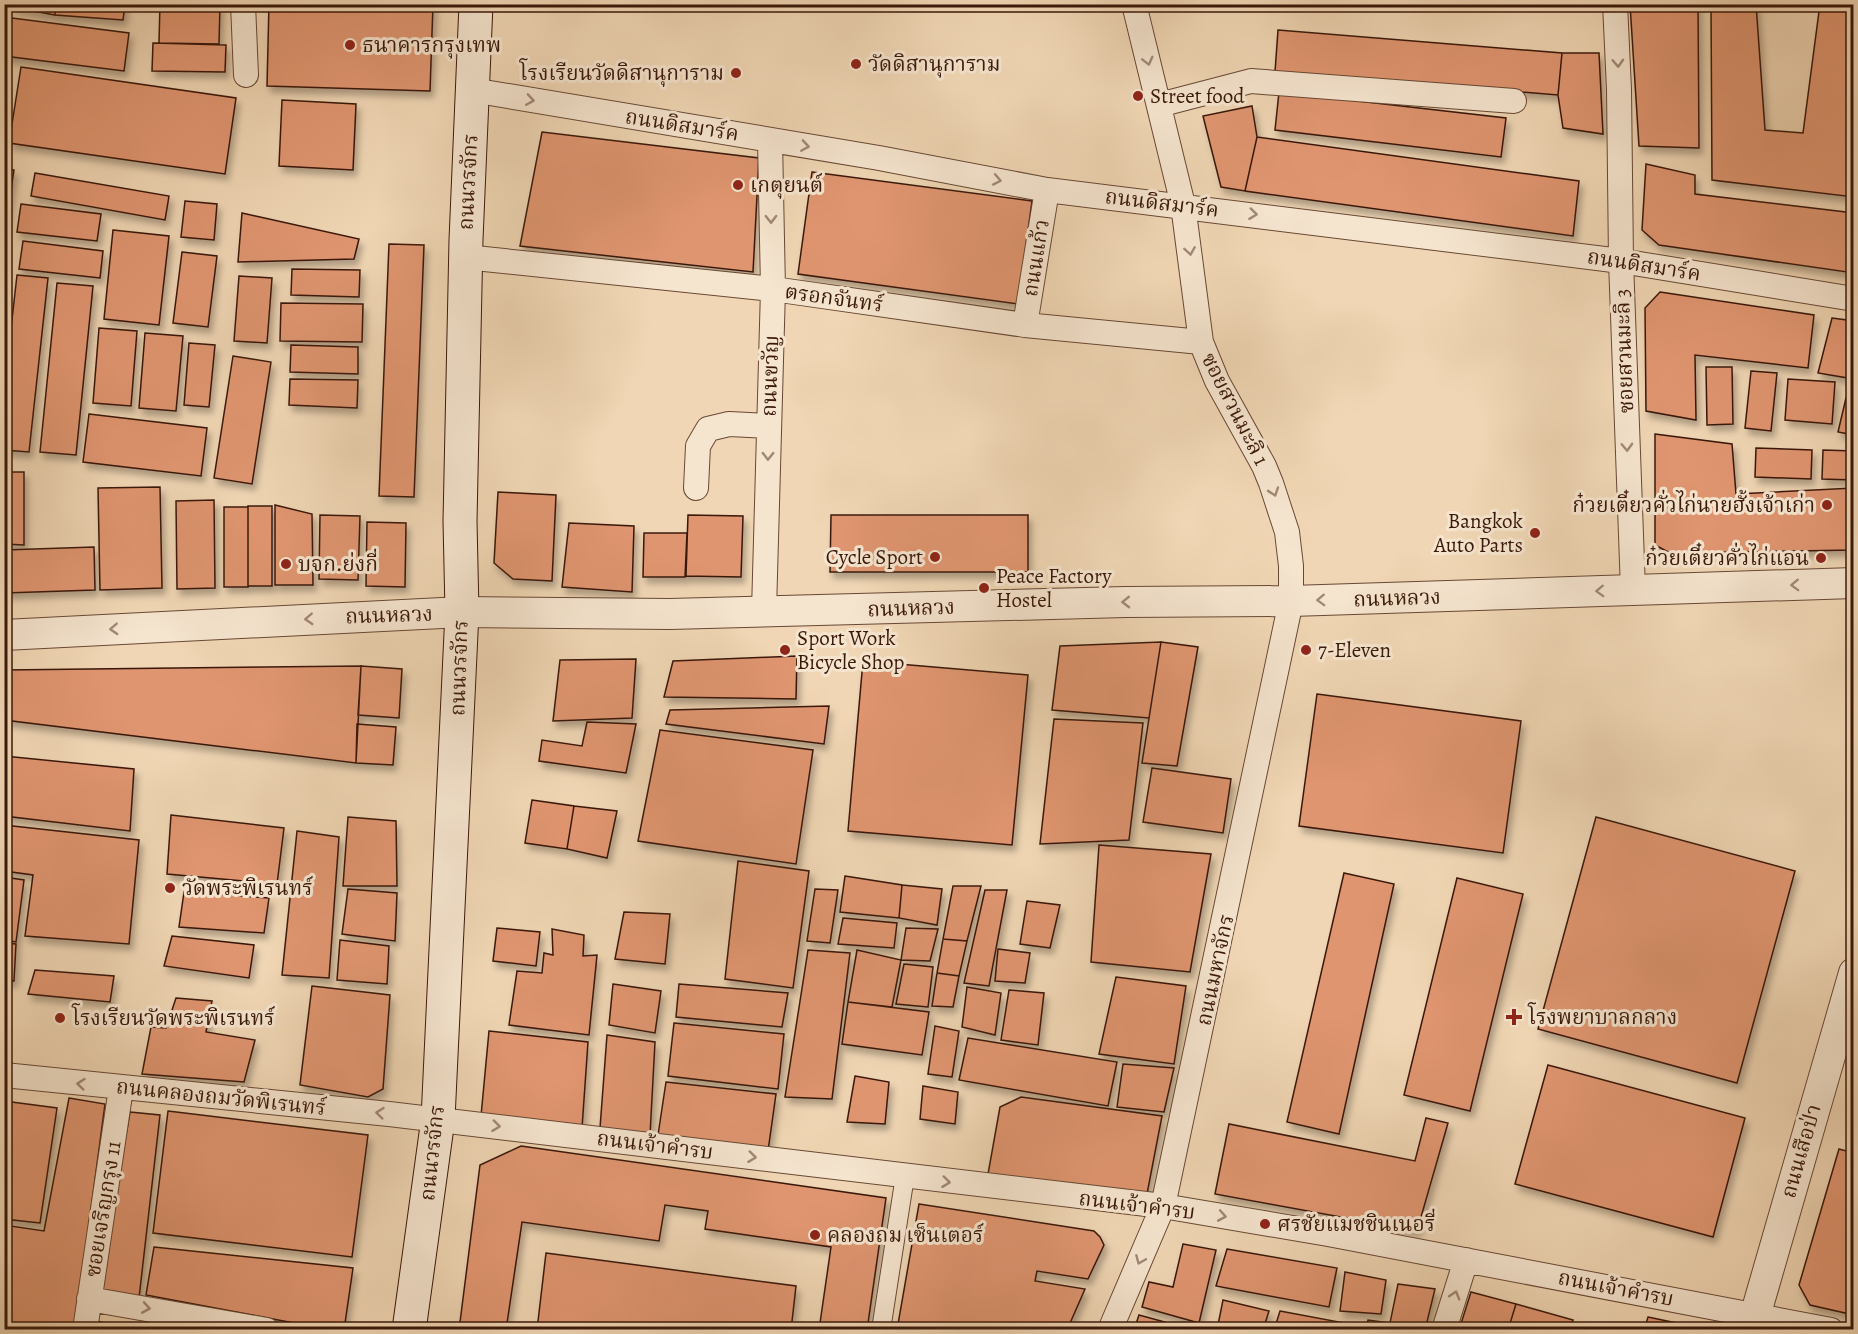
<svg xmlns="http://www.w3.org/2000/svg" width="1858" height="1334" viewBox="0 0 1858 1334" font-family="Alegreya,'Noto Serif Thai',serif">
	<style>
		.building { fill: #df9570; stroke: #3a180a; stroke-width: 1.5; filter: url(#shadow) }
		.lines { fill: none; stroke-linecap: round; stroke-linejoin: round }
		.pedestrian-casing { stroke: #684834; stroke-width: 20 }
		.minor-casing { stroke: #684834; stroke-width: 26 }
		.tertiary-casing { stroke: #684834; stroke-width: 32 }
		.secondary-casing { stroke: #3a180a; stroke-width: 35 }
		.pedestrian { stroke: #f5e4ce; stroke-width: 18 }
		.minor { stroke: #f5e4ce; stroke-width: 24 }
		.tertiary { stroke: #f5e4ce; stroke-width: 30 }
		.secondary { stroke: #f5e4ce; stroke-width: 33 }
		.oneway { stroke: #a18876 }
		.poi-dot { fill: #8f2418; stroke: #f5e4ce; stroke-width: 2 }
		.labels { text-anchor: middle; stroke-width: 6; stroke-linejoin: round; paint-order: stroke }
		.poi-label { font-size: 21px; fill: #3a180a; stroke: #f5e4ce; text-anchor: start }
		.street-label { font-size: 21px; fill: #3a180a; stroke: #f5e4ce }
	</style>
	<defs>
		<filter id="shadow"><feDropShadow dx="3.5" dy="6" stdDeviation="3" flood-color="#0004"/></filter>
	</defs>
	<rect width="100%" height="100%" fill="#f0d6b4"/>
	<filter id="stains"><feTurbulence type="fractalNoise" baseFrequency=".00333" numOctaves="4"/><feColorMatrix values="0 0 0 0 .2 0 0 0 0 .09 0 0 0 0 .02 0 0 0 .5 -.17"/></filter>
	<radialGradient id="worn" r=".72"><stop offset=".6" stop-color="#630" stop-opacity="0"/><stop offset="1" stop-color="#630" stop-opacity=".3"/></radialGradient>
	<!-- building -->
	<path class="building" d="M12,4H56L55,15L12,7Z
		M56,4H125L123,20L55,15Z
		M160,4H220L219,44L159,43Z
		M269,4H433L430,91L267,86Z
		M1630,4H1698L1699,148L1639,146Z
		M1711,4H1756L1765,130L1803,133L1820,4H1854V197L1712,180Z
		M4,17L129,33L124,71L4,56Z
		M1278,30L1562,53L1558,95L1275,72Z
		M153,43L226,45L225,72L152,71Z
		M1562,53H1599L1603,134L1563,128L1558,95Z
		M21,67L236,98L225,174L9,143Z
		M1279,92L1506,118L1501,157L1275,130Z
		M282,100L356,104L353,170L279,166Z
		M1252,106L1257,137L1245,191L1221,187L1203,116Z
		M542,132L759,158L753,272L520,246Z
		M1257,137L1579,181L1573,236L1245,191Z
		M1646,164L1695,175V194L1854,213V273L1659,245L1642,230Z
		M4,168L14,170L4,234Z
		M812,172L1032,201L1018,304L798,274Z
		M35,173L169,196L165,220L31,196Z
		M185,201L217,204L214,240L181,237Z
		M21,204L101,214L97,241L17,232Z
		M242,213L359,239L354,259L238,262Z
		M113,230L169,236L159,325L104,319Z
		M23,241L103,251L100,278L19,269Z
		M389,244L424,245L414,497L379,496Z
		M182,252L217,256L208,327L173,323Z
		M292,269L360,270L359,297L291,295Z
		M17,275L48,278L29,452L4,450V391Z
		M239,276L272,278L267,343L234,341Z
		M57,283L93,286L76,455L40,452Z
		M1660,292L1814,315L1808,368L1695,355L1696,420L1646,411L1645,308Z
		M281,303L363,304L362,342L280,341Z
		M1832,318L1854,321V379L1818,373Z
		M99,328L137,331L131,406L93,403Z
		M145,333L183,336L176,411L139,408Z
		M189,343L215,345L209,407L184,405Z
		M291,345L358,347V374L290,372Z
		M233,356L271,362L252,484L214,478Z
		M1706,367H1732L1733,424L1707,425Z
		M1751,371L1777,373L1771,431L1745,428Z
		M290,379L358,380L357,408L289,405Z
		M1788,379L1835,382L1832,424L1785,420Z
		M1846,398L1854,400V435L1838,432Z
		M89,414L207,428L201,476L83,462Z
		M1655,434L1732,444L1736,494L1854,488V550L1670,553L1655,545Z
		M1756,448L1812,450L1811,479L1755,477Z
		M1823,450L1854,451V480L1822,479Z
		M4,472H24V545L4,544Z
		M160,487L162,588L100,590L98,488Z
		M498,492L556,495L552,581L513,579L494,563Z
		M214,500L215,588L177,589L176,501Z
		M275,505L312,514L313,585H275Z
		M248,506H272V586H248Z
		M224,507H248V587H224Z
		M320,515L360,516L358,580L319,579Z
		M688,515L743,516L741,577L686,576Z
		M831,515H1028V572H830Z
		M367,522L406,523L405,587L366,586Z
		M569,523L634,526L632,592L562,587Z
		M644,533H687L685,577H643Z
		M94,547L95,590L4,593V550Z
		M1161,642L1149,718L1052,710L1060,646Z
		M1161,642L1198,647L1177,766L1142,763Z
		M797,656L796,699L664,697L673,661Z
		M636,659L632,718L553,721L560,660Z
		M863,661L1028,675L1012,845L848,831Z
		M361,666L356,763L4,720V670Z
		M361,666L402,669L399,718L358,715Z
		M1317,694L1521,721L1503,853L1299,826Z
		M829,706L824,744L666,724L670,710Z
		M1054,719L1143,723L1129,840L1040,844Z
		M587,722L636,724L626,773L539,761L542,740L582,746Z
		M357,724L396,727L393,765L356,763Z
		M660,730L813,750L796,864L638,841Z
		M4,756L134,769L130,831L4,816Z
		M1152,768L1231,779L1223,833L1143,822Z
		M532,800L574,806L567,849L525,843Z
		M574,806L617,811L607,858L567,849Z
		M171,815L284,828L277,884L167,874Z
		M348,817L396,821L397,886H343Z
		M1596,817L1795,871L1737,1083L1538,1029Z
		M4,825L139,840L129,944L25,936L33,875L4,871Z
		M297,831L339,837L329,978L282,975Z
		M1099,845L1211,854L1190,972L1091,962Z
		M738,861L809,871L793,988L725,979Z
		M1344,873L1394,884L1339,1134L1287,1122Z
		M845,876L902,885L899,918L840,912Z
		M4,877L24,880L16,942L4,940Z
		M1457,878L1523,894L1470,1111L1404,1095Z
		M902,885L942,889L937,925L899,918Z
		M953,886H981L967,941L943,939Z
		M348,889L397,893L395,941L342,934Z
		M815,889L838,890L830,943L807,941Z
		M985,890H1007L989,986L964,983Z
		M184,892L269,898L264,933L179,927Z
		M1027,901L1060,905L1050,948L1020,944Z
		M624,912L670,914L665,964L615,959Z
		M843,918L897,923L894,948L838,944Z
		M497,928L540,932L536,966L493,961Z
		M906,928L938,929L930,961L901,960Z
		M552,929L584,935L583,956L597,955L589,1035L509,1025L517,971L542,973L544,953L553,955Z
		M172,936L254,945L249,978L164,966Z
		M943,939L967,941L959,976L937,973Z
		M340,940L389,946L387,984L337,980Z
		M4,943L16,944L14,981L4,980Z
		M998,949L1030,953L1025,983L995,981Z
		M808,950L850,953L832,1099L785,1097Z
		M857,950L901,960L892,1007L848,1002Z
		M904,964L933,967L928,1007L896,1004Z
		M35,970L114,976L110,1002L28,994Z
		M937,973L959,976L953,1007L932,1006Z
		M1116,977L1186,986L1174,1064L1099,1054Z
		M613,984L661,991L655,1033L609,1025Z
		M679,984L788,993L782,1027L676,1017Z
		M312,986L390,995L383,1089L368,1097L300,1085Z
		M967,987L1001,993L995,1035L962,1027Z
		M1009,990L1044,993L1038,1045L1001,1040Z
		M176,998L212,1001L206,1032L255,1040L244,1082L142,1074L151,1027L166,1028Z
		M848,1002L929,1012L922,1055L842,1044Z
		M674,1023L784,1034L778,1089L668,1076Z
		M935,1026L959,1031L952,1077L928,1074Z
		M489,1031L588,1042L582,1128L481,1116Z
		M607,1035L655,1042L650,1135L600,1128Z
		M968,1038L1117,1062L1108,1106L959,1080Z
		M1123,1064L1174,1068L1164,1112L1117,1107Z
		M1548,1065L1745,1118L1713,1237L1515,1184Z
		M855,1076L889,1082L885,1124L847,1122Z
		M666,1082L776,1094L768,1151L658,1135Z
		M923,1086L958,1092L955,1124L920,1119Z
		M1021,1097L1162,1116L1147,1194L988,1174L1000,1107Z
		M69,1098L105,1104L75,1330H4V1225L44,1231Z
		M4,1101L57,1108L40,1223L4,1219Z
		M168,1111L368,1135L352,1257L153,1233Z
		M130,1112L160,1115L139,1298L99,1290Z
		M1426,1118L1448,1123L1417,1231L1215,1194L1229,1124L1415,1161Z
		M521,1146L886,1198L867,1330H819L831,1247L705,1229L708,1211L665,1205L659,1241L522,1222L506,1330H459L480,1165Z
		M1839,1149L1854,1153V1315L1810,1305L1799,1285Z
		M919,1204L1094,1231L1100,1237L1104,1245L1088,1279L1037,1271L1035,1281L1085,1289L1067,1330H897Z
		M1183,1244L1216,1250L1199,1323L1142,1307L1149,1282L1173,1287Z
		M154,1247L353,1268L344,1330H331L146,1295Z
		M1227,1249L1337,1268L1329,1307L1216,1286Z
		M546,1253L796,1286L791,1330H537Z
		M1345,1272L1386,1280L1381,1314L1340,1311Z
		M1398,1284L1435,1289L1425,1330H1365L1368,1320L1390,1323Z
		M1471,1292L1516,1304L1508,1330H1459Z
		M1223,1300L1269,1311L1263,1330H1217Z
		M1516,1304L1573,1320L1570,1330H1508Z
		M1280,1311L1355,1325L1354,1330H1274Z
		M1139,1315L1194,1330H1134Z
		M1648,1317L1710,1330H1644Z
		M97,1321L132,1330H95Z"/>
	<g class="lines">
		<!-- pedestrian casing -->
		<g class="pedestrian-casing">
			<path id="pedestrian" d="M881,1330L905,1176"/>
		</g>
		<!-- minor casing -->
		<g class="minor-casing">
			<path id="minor" d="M243,4L246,75
				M1615,4L1619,89L1621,261L1633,590
				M472,90L879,158L1047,190L1621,261L1854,299
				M1159,105L1251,81L1514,101
				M465,257L773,289L1025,325L1201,342
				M1025,325L1047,190
				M696,488L698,446L708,429L729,424L768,426
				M764,611L773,289L770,140
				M4,1075L389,1114L1163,1206L1328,1234L1831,1330
				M89,1299L267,1330
				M85,1330L121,1088
				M1110,1330L1163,1206L1291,601V566L1287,532L1271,483L1264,466L1217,381L1201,342L1183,205L1134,4
				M1444,1330L1466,1260"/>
		</g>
		<!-- tertiary casing -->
		<g class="tertiary-casing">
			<path id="tertiary" d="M4,635L462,612L670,614L1125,602L1291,601L1854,583
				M1751,1330L1854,973"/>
		</g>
		<!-- secondary casing -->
		<g class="secondary-casing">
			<path id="secondary" d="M409,1330L438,1119L462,612L460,521L466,240L476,4"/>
		</g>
		<!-- pedestrian -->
		<use href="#pedestrian" class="pedestrian"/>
		<!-- minor -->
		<use href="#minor" class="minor"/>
		<!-- tertiary -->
		<use href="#tertiary" class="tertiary"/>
		<!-- secondary -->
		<use href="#secondary" class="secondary"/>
	</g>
	<!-- one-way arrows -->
	<defs><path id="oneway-chevron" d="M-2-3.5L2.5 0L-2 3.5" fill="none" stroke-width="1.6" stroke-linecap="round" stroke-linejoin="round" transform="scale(1.5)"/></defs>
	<g class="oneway">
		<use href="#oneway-chevron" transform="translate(1148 61) rotate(76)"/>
		<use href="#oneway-chevron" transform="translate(1618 63) rotate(87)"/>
		<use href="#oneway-chevron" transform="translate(530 100) rotate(9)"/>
		<use href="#oneway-chevron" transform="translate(805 146) rotate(9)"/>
		<use href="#oneway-chevron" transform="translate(997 180) rotate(11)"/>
		<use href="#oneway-chevron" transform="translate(1253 214) rotate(7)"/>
		<use href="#oneway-chevron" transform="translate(771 219) rotate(89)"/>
		<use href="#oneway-chevron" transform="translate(1190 251) rotate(81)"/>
		<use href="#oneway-chevron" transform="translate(1627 447) rotate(88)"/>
		<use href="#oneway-chevron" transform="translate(768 456) rotate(91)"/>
		<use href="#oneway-chevron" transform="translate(1274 492) rotate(71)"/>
		<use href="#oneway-chevron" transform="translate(1795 585) rotate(178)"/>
		<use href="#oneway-chevron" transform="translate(1600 591) rotate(178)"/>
		<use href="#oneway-chevron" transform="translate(1321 600) rotate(178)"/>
		<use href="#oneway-chevron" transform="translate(1126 602) rotate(179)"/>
		<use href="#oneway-chevron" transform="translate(309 619) rotate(177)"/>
		<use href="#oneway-chevron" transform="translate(114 629) rotate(177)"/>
		<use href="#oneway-chevron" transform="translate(81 1084) rotate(-174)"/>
		<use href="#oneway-chevron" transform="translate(380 1113) rotate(-174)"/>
		<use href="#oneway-chevron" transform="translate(496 1126) rotate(7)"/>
		<use href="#oneway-chevron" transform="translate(752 1157) rotate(7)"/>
		<use href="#oneway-chevron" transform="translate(946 1182) rotate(7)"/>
		<use href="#oneway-chevron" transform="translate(1222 1216) rotate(10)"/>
		<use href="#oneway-chevron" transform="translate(1140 1260) rotate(113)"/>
		<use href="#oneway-chevron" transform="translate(1455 1295) rotate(-73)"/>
		<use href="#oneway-chevron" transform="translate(146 1308) rotate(10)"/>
	</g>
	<!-- markers -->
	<g class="poi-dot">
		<circle cx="350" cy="45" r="6"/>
		<circle cx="856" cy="64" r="6"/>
		<circle cx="736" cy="73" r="6"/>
		<circle cx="1138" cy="96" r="6"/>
		<circle cx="738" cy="185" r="6"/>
		<circle cx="1827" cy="505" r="6"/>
		<circle cx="1535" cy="533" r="6"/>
		<circle cx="935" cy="557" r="6"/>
		<circle cx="1821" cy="558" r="6"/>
		<circle cx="286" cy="564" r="6"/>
		<circle cx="984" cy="588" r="6"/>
		<circle cx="785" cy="650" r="6"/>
		<circle cx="1306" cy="650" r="6"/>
		<circle cx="170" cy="888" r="6"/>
		<path d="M1511 1008h6v6h6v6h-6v6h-6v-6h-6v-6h6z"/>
		<circle cx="60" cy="1018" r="6"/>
		<circle cx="1265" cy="1224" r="6"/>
		<circle cx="815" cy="1235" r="6"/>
	</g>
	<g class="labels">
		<!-- poi labels -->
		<g class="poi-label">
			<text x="362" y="52">ธนาคารกรุงเทพ</text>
			<text x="868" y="71">วัดดิสานุการาม</text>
			<text x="724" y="80" text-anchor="end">โรงเรียนวัดดิสานุการาม</text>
			<text x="1150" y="103">Street food</text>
			<text x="750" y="192">เกตุยนต์</text>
			<text x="1815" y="512" text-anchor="end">ก๋วยเตี๋ยวคั่วไก่นายฮั้งเจ้าเก่า</text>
			<text x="1523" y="528" text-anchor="end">Bangkok<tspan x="1523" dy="24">Auto Parts</tspan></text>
			<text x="923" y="564" text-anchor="end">Cycle Sport</text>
			<text x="1809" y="565" text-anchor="end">ก๋วยเตี๋ยวคั่วไก่แอน</text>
			<text x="298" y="571">บจก.ย่งกี่</text>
			<text x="996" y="583">Peace Factory<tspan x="996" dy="24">Hostel</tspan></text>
			<text x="797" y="645">Sport Work<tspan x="797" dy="24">Bicycle Shop</tspan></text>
			<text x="1318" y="657">7-Eleven</text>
			<text x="182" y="895">วัดพระพิเรนทร์</text>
			<text x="1528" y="1024">โรงพยาบาลกลาง</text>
			<text x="72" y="1025">โรงเรียนวัดพระพิเรนทร์</text>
			<text x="1277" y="1231">ศรชัยแมชชินเนอรี่</text>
			<text x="827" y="1242">คลองถม เซ็นเตอร์</text>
		</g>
		<!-- street labels -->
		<g class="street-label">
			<text transform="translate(682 125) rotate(9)" y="7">ถนนดิสมาร์ค</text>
			<text transform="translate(468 182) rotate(-87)" y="7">ถนนวรจักร</text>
			<text transform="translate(1162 203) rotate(7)" y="7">ถนนดิสมาร์ค</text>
			<text transform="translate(1036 258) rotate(-81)" y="7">ถนนแก้ว</text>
			<text transform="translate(1644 265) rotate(9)" y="7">ถนนดิสมาร์ค</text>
			<text transform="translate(834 298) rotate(8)" y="7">ตรอกจันทร์</text>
			<text transform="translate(1624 351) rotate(-92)" y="7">ซอยสวนมะลิ 3</text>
			<text transform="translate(770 376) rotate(-88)" y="7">ถนนขวัญ</text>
			<text transform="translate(1235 409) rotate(63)" y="7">ซอยสวนมะลิ 1</text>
			<text transform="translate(1397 598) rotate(-2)" y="7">ถนนหลวง</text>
			<text transform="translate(911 608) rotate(-2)" y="7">ถนนหลวง</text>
			<text transform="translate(389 615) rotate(-2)" y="7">ถนนหลวง</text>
			<text transform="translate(459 668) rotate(-88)" y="7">ถนนวรจักร</text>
			<text transform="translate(1215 970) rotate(-78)" y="7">ถนนมหาจักร</text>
			<text transform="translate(221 1097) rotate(6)" y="7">ถนนคลองถมวัดพิเรนทร์</text>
			<text transform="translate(655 1145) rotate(7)" y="7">ถนนเจ้าคำรบ</text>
			<text transform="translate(1801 1151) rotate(-74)" y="7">ถนนเสือป่า</text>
			<text transform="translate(432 1153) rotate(-84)" y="7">ถนนวรจักร</text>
			<text transform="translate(1137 1205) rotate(7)" y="7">ถนนเจ้าคำรบ</text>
			<text transform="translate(103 1209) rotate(-81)" y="7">ซอยเจริญกรุง 11</text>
			<text transform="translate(1616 1288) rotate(11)" y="7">ถนนเจ้าคำรบ</text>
		</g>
	</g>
	<!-- margin -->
	<rect width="1858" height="1334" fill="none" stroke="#f0d6b4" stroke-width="24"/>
	<rect x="6" y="6" width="1846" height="1322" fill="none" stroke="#3a180a" stroke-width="3"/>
	<rect x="12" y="12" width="1834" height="1310" fill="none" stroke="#3a180a" stroke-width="1.5"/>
	<rect width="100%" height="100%" filter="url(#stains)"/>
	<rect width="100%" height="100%" fill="url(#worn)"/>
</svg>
